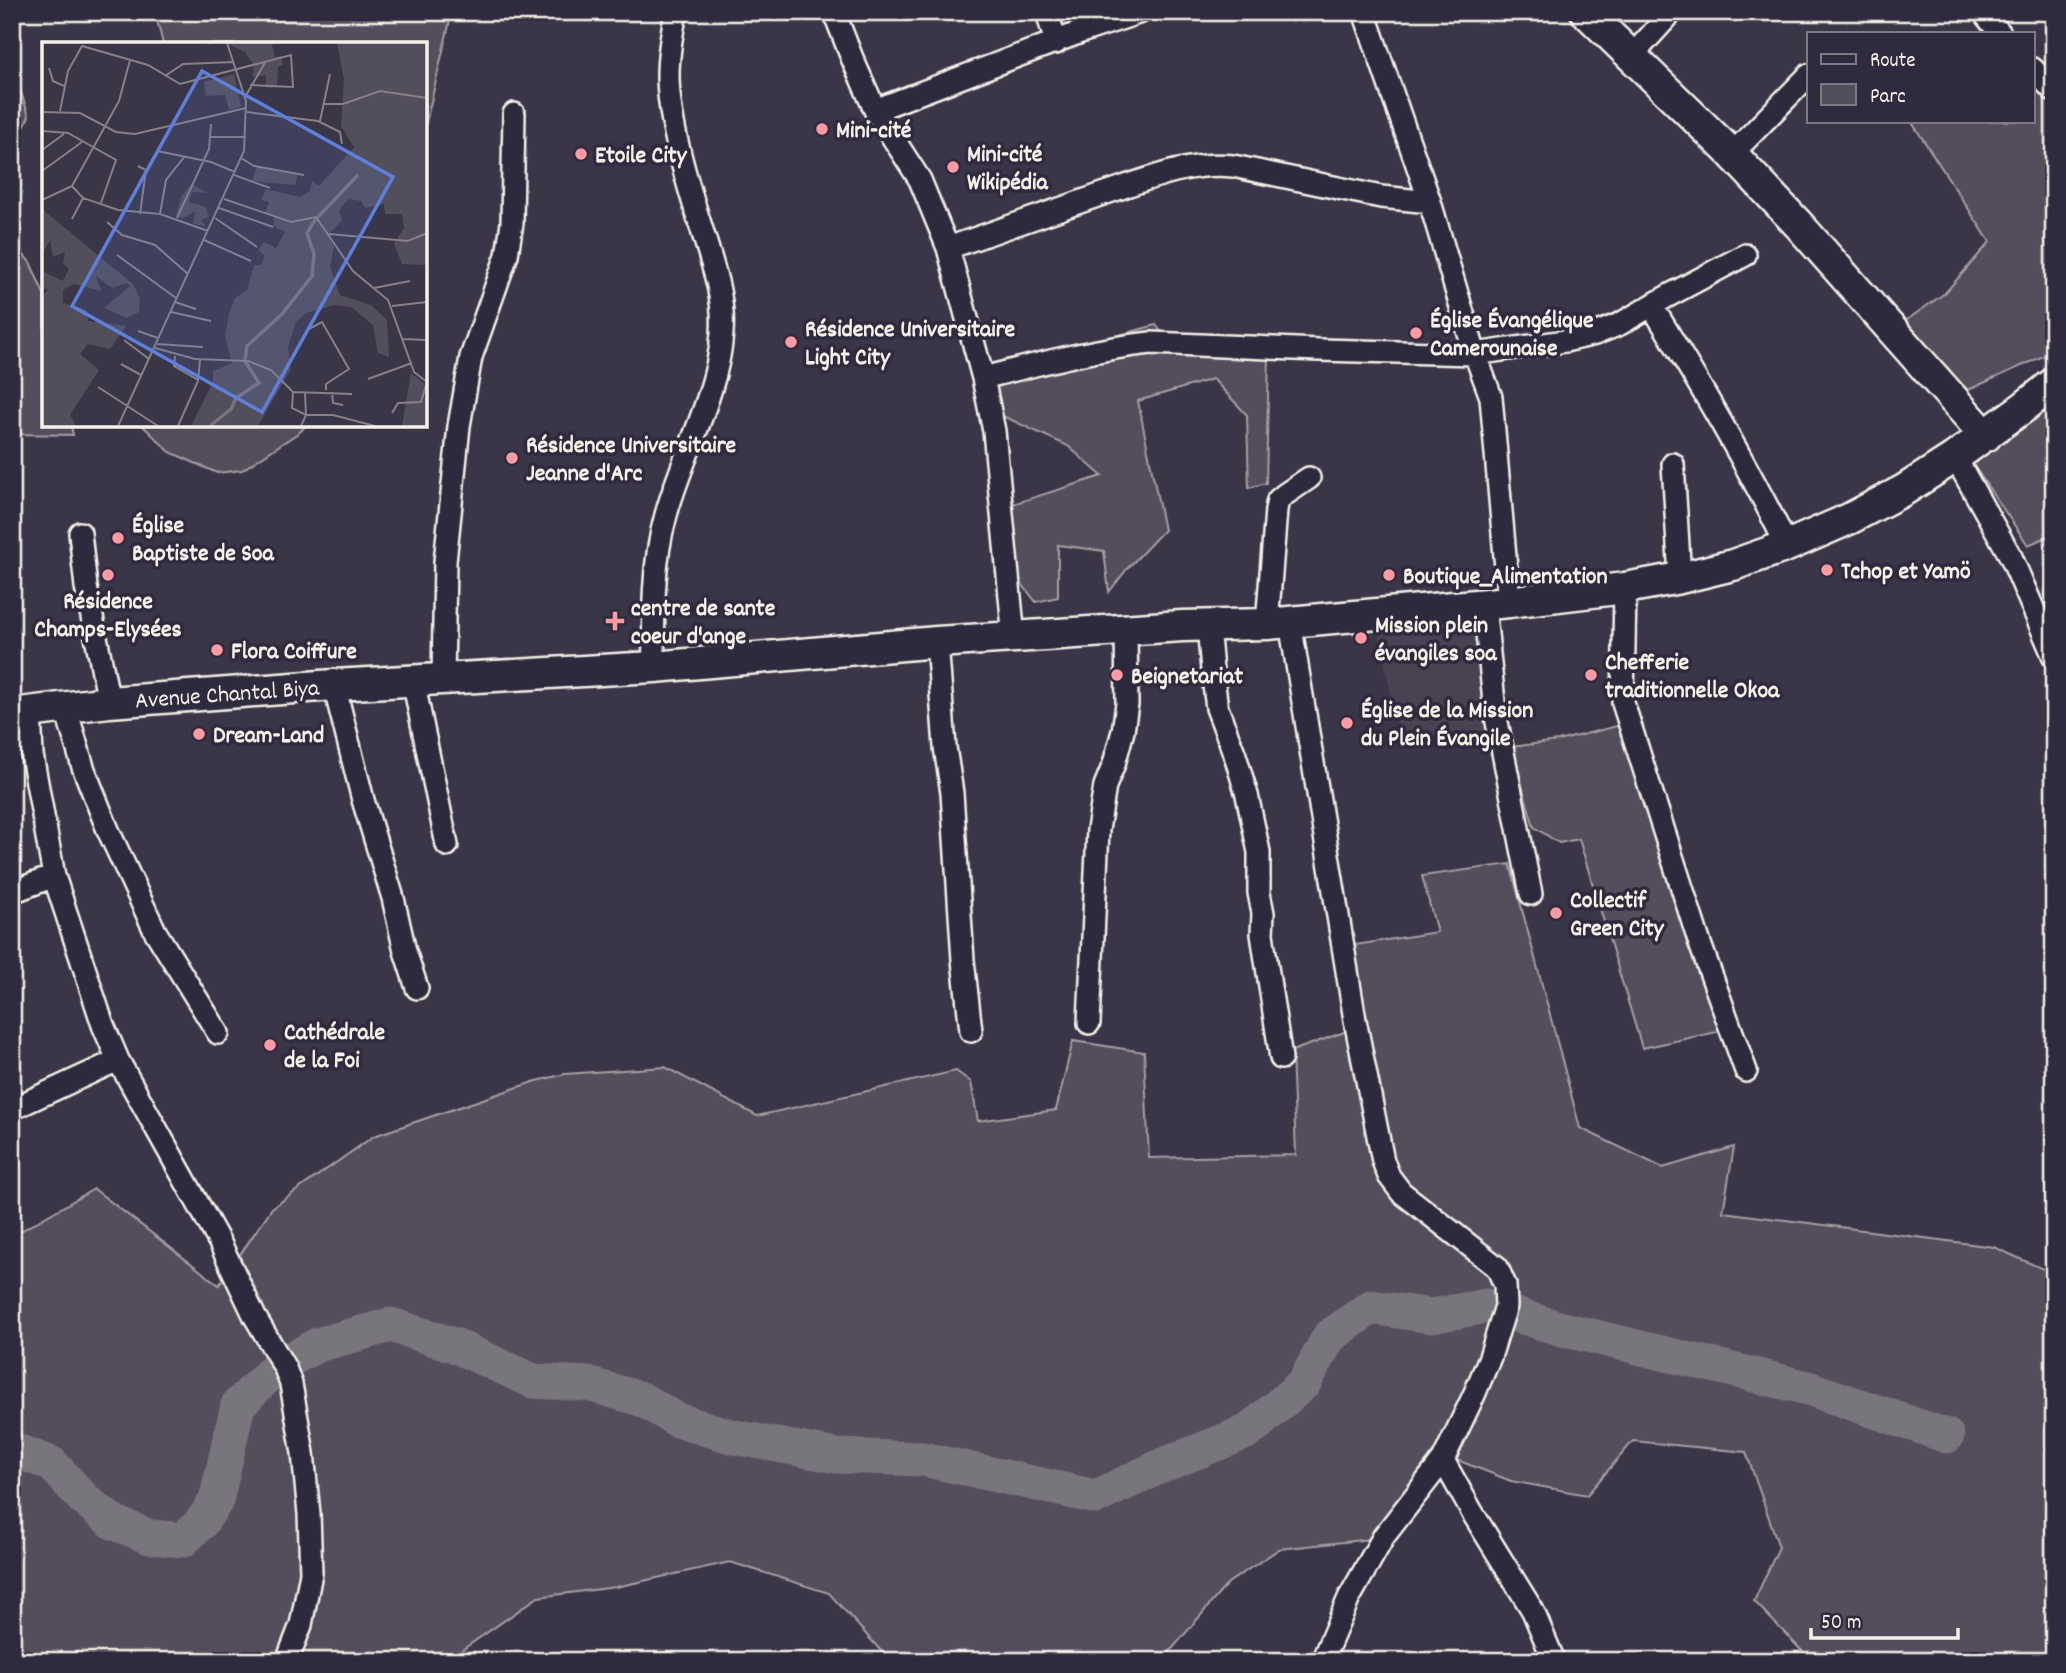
<svg xmlns="http://www.w3.org/2000/svg" width="2066" height="1673" viewBox="0 0 2066 1673" font-family="Dekko,sans-serif">
	<style>
		.built { fill: #484352 }
		.green { fill: #534e5c; stroke: #a4a0a2; stroke-width: 2 }
		.lines { fill: none; stroke-linecap: round; stroke-linejoin: round }
		.river { stroke: #78747b; stroke-width: 35 }
		.street-casing { stroke: #f4f1e8; stroke-width: 26 }
		.secondary-casing { stroke: #f4f1e8; stroke-width: 35 }
		.street { stroke: #2f2a3d; stroke-width: 21 }
		.secondary { stroke: #2f2a3d; stroke-width: 30 }
		.poi-dot { fill: #ff9aa2; stroke: #2f2a3d; stroke-width: 2.5 }
		.labels { text-anchor: middle; stroke-width: 7; stroke-linejoin: round; paint-order: stroke }
		.poi-label { font-size: 24px; font-weight: bold; fill: #f4f1e8; stroke: #2f2a3d; text-anchor: start }
		.street-label { font-size: 24px; fill: #f4f1e8; stroke: #2f2a3d }
		.inset-river { fill: none; stroke: #78747b; stroke-width: 3.5 }
		.inset-road { fill: none; stroke: #858187; stroke-width: 2 }
		.view { fill: #5e7fdd; fill-opacity: 0.15; stroke: #5e7fdd; stroke-width: 3.5 }
		.inset-edge { fill: none; stroke: #f4f1e8; stroke-width: 3.5 }
	</style>
	<rect width="100%" height="100%" fill="#3b3647"/>
	<filter id="ink" filterUnits="userSpaceOnUse"><feTurbulence type="fractalNoise" baseFrequency=".0143" numOctaves="2"/><feDisplacementMap in="SourceGraphic" scale="14" xChannelSelector="R" yChannelSelector="G"/><feConvolveMatrix kernelMatrix="1 2 1 2 8 2 1 2 1" color-interpolation-filters="sRGB"/></filter>
	<g filter="url(#ink)">
		<!-- built -->
		<path class="built" d="M1481,616L1489,732L1400,738L1377,627Z"/>
		<!-- green -->
		<path class="green" d="M155,12H452L425,127V44H280L274,40L272,44H163Z
			M12,66L29,116L23,129L12,135Z
			M2033,81L2054,98V349L2046,355L1968,390L1924,350L1904,322L1945,293L1990,242L1911,121H2033Z
			M12,242L30,262L44,294V425H71L73,435L12,434Z
			M1156,325L1179,354H1269L1266,483L1249,488L1247,415L1213,379L1138,401L1164,530L1127,569L1109,592L1104,551L1058,545V597L1036,602L1008,566L1003,507L1102,476L1068,446L994,412L992,389L1003,360L1083,345Z
			M2054,398V534L2028,545L1969,459Z
			M142,425H306L301,431L242,470L217,473L170,452Z
			M1629,723L1731,1029L1642,1048L1579,839L1559,843L1534,827L1511,747L1558,741Z
			M1510,864L1580,1128L1663,1168L1734,1147L1723,1212L1994,1247L2054,1274V1661H1809L1802,1651L1754,1601L1779,1547L1746,1452L1633,1441L1587,1495L1511,1481L1434,1451L1371,1539L1279,1549L1228,1583L1162,1661H890L829,1593L730,1562L616,1587L538,1597L446,1661H12V1231L19,1232L94,1189L219,1285L272,1208L374,1136L533,1082L565,1074L665,1067L757,1116L956,1071L971,1082L978,1121L1056,1110L1073,1041L1144,1052L1149,1158L1296,1155L1292,1051L1358,1027L1343,947L1437,932L1422,876Z"/>
		<g class="lines">
			<!-- river -->
			<path class="river" d="M286,1362L317,1345L391,1325L454,1345L533,1381L588,1384L641,1399L677,1420L734,1437L837,1456L923,1459L1096,1497L1161,1466L1249,1431L1304,1383L1329,1337L1371,1307L1431,1316L1486,1306L1562,1329L1808,1388L1947,1436
				M12,1449L52,1464L84,1499L113,1522L150,1537L183,1540L201,1523L216,1501L238,1405L277,1367"/>
			<!-- street casing -->
			<g class="street-casing">
				<path id="street" d="M834,12L852,58L875,110L920,180L948,248L983,378L994,431L1014,638
					M1047,12L1056,43
					M1364,12L1430,202L1475,354L1491,397L1509,602
					M1983,12L2000,33
					M1631,57L1672,12
					M2033,69L2054,91
					M875,110L1081,32L1141,12
					M1732,154L1809,75
					M948,248C998,231 1047,213 1097,196C1140,182 1187,161 1233,166L1381,197L1430,202
					M1652,306C1700,385 1747,464 1787,546
					M983,378C1038,364 1094,349 1151,343L1319,350L1475,354L1565,341L1595,334L1620,324L1668,296L1745,255
					M1955,457L2011,557L2054,657
					M1673,464L1680,578
					M80,533L86,587L109,702
					M1625,588L1623,703L1699,941L1746,1071
					M1484,604L1495,712L1531,894
					M1290,622L1355,1020L1383,1161L1389,1176L1401,1192L1497,1267L1505,1285L1506,1306L1490,1357L1474,1395L1443,1460L1384,1536L1349,1598L1322,1661
					M1267,624L1276,510L1278,500L1284,495L1309,478
					M1208,625L1212,670L1217,708L1235,755L1247,795L1259,852V893L1263,913L1262,934L1281,1058
					M937,642L945,747L952,793L963,960L971,1031
					M654,667C653,616 652,564 666,515C682,456 718,394 722,333C725,297 712,264 702,230C688,186 668,121 668,75C668,55 672,32 676,12
					M413,680L447,845
					M443,680L445,562L459,426L471,357L507,255L512,223L514,114
					M334,685L363,800L393,898L405,951L417,988
					M66,709L83,767L108,830L155,931L218,1033
					M30,712L32,755L54,876L103,1025L118,1060L220,1243L255,1317L285,1368L291,1384L303,1453L309,1514L311,1573L301,1625L287,1661
					M12,892L54,876
					M1089,1023L1098,830L1105,786L1114,764L1123,731L1127,704L1126,630
					M12,1109L118,1060
					M1443,1460L1472,1512L1533,1611L1554,1661"/>
			</g>
			<!-- secondary casing -->
			<g class="secondary-casing">
				<path id="secondary" d="M1586,12L1732,154L1799,225L1986,436
					M12,714L109,702L334,685L654,667L937,642L1182,626L1267,624L1509,602L1625,588L1680,578L1733,565L1787,546L1849,519L1904,490L1955,457L2024,407L2054,383"/>
			</g>
			<!-- street -->
			<use href="#street" class="street"/>
			<!-- secondary -->
			<use href="#secondary" class="secondary"/>
		</g>
	</g>
	<!-- markers -->
	<g class="poi-dot">
		<circle cx="822" cy="129" r="7"/>
		<circle cx="581" cy="154" r="7"/>
		<circle cx="953" cy="167" r="7"/>
		<circle cx="1416" cy="333" r="7"/>
		<circle cx="791" cy="342" r="7"/>
		<circle cx="512" cy="458" r="7"/>
		<circle cx="118" cy="538" r="7"/>
		<circle cx="1827" cy="570" r="7"/>
		<circle cx="108" cy="575" r="7"/>
		<circle cx="1389" cy="575" r="7"/>
		<path d="M611.5 610.5h7v7h7v7h-7v7h-7v-7h-7v-7h7z"/>
		<circle cx="1361" cy="638" r="7"/>
		<circle cx="217" cy="650" r="7"/>
		<circle cx="1117" cy="675" r="7"/>
		<circle cx="1591" cy="675" r="7"/>
		<circle cx="1347" cy="723" r="7"/>
		<circle cx="199" cy="734" r="7"/>
		<circle cx="1556" cy="913" r="7"/>
		<circle cx="270" cy="1045" r="7"/>
	</g>
	<g class="labels">
		<!-- poi labels -->
		<g class="poi-label">
			<text x="836" y="137">Mini-cité</text>
			<text x="967" y="161">Mini-cité<tspan x="967" dy="28">Wikipédia</tspan></text>
			<text x="595" y="162">Etoile City</text>
			<text x="1430" y="327">Église Évangélique<tspan x="1430" dy="28">Camerounaise</tspan></text>
			<text x="805" y="336">Résidence Universitaire<tspan x="805" dy="28">Light City</tspan></text>
			<text x="526" y="452">Résidence Universitaire<tspan x="526" dy="28">Jeanne d'Arc</tspan></text>
			<text x="132" y="532">Église<tspan x="132" dy="28">Baptiste de Soa</tspan></text>
			<text x="1841" y="578">Tchop et Yamö</text>
			<text x="1403" y="583">Boutique_Alimentation</text>
			<text x="108" y="608" text-anchor="middle">Résidence<tspan x="108" dy="28">Champs-Elysées</tspan></text>
			<text x="631" y="615">centre de sante<tspan x="631" dy="28">coeur d'ange</tspan></text>
			<text x="1375" y="632">Mission plein<tspan x="1375" dy="28">évangiles soa</tspan></text>
			<text x="231" y="658">Flora Coiffure</text>
			<text x="1605" y="669">Chefferie<tspan x="1605" dy="28">traditionnelle Okoa</tspan></text>
			<text x="1131" y="683">Beignetariat</text>
			<text x="1361" y="717">Église de la Mission<tspan x="1361" dy="28">du Plein Évangile</tspan></text>
			<text x="213" y="742">Dream-Land</text>
			<text x="1570" y="907">Collectif<tspan x="1570" dy="28">Green City</tspan></text>
			<text x="284" y="1039">Cathédrale<tspan x="284" dy="28">de la Foi</tspan></text>
		</g>
		<!-- street labels -->
		<g class="street-label">
			<text transform="translate(227 693) rotate(-4)" y="8">Avenue Chantal Biya</text>
		</g>
	</g>
	<!-- overview -->
	<g transform="translate(42 42)">
		<rect width="385" height="385" fill="#3b3647"/>
		<path d="M184,1H234L230,3L233,15L239,14L241,23L236,25L235,45L224,46V33L210,35L212,24L203,10ZM295,1H385V223L360,222L352,202L362,186L360,172H343L342,162L323,166L319,159L306,157L297,169L300,178L286,193L292,205L288,225L298,253L329,263L345,278L347,315L336,311L331,283L309,265L292,263L264,271L254,280L246,304L249,327L216,384H149L171,340V329L190,321L183,294L187,272L193,256L205,248L212,223H219L223,214L216,208L222,200L234,206L243,190L231,184L232,174L223,171L227,160L219,158L224,147L258,155L268,149L270,139L277,144L312,105L299,84L302,37ZM192,32L199,65L187,68L183,53L164,54L162,40ZM215,124L256,132L253,143L210,139ZM150,142L165,151L150,150L147,160L164,165L167,175L159,178L164,184L151,182L153,169L140,177L134,173L140,153ZM0,167L91,242L98,257L97,270L85,276L62,266L88,244L85,241L70,246L54,234L59,249L32,242L21,248V261L45,268L46,279L84,284L68,307L46,302L38,312L57,328L28,373L34,384H0V256L6,247L0,246V229L21,239L27,227L21,221L23,210L11,215L8,198L0,213ZM369,331L385,344V384H360Z" fill="#534e5c"/>
		<path class="inset-river" d="M203,318L205,304L240,272L270,234L272,212L265,191L273,178L316,133M168,384L189,367L194,356L217,341L203,319"/>
		<path class="inset-road" d="M7,26L11,39L22,44M123,34L141,22L192,20M203,55L224,19M282,62H301L338,49L385,56M18,69L26,29L40,4L106,23L138,42L249,13L251,45L208,43M0,70L38,71L74,90L93,92L204,66M205,70L276,79L298,90L300,102M278,79L288,32M0,89L26,91L74,118L59,161M169,95H204M0,108L22,92M115,109L169,120L193,130M199,116L212,124L262,133M96,124L104,128L98,172M0,129L40,100M192,133L228,146M30,144L41,156L76,168L118,172L166,189M30,144L77,59L88,18M182,157L249,180L274,175L311,229L346,258L372,330L385,340L379,360L356,361L350,371M0,158L30,144M177,166L231,185M118,172L124,138L143,114M135,176L167,107L169,82M173,176L215,205M30,177L41,156M65,180L80,193L113,203L146,232M287,192L366,199L385,191M162,198L209,219M75,213L134,256M332,246L368,239M133,260L154,267M350,264L385,260M129,270L169,279M265,288L280,280L307,327L284,342V348M96,289L116,296M360,297L385,298M82,298L107,317M115,302L161,305M113,306L153,317L206,319L229,328L251,350L310,352M133,314L132,324L156,338M79,322L99,333M326,337L370,321M56,345L116,384M251,350L250,366L264,373H291L333,384M290,350L291,361L301,363M76,384L202,109L204,59L185,1M136,384L156,339L158,318M259,384L264,373L263,351"/>
		<path class="view" d="M160,29L351,135L220,370L30,264Z"/>
		<rect width="385" height="385" class="inset-edge"/>
	</g>
	<!-- margin -->
	<rect width="2066" height="1673" fill="none" stroke="#2f2a3d" stroke-width="42"/>
	<rect x="21" y="21" width="2024" height="1631" fill="none" stroke="#f4f1e8" stroke-width="2.5" filter="url(#ink)"/>
	<!-- legend -->
	<rect x="1807" y="32" width="228" height="91" fill="#2f2a3d" stroke="#7e7a81" stroke-width="2"/>
	<rect x="1821" y="54" width="35" height="10" fill="#2f2a3d" stroke="#7e7a81" stroke-width="2"/>
	<text x="1870" y="66" font-size="21" fill="#f4f1e8">Route</text>
	<rect x="1821" y="84" width="35" height="21" fill="#534e5c" stroke="#7e7a81" stroke-width="2"/>
	<text x="1870" y="102" font-size="21" fill="#f4f1e8">Parc</text>
	<!-- scale -->
	<path d="M1811 1628v10h147v-10" fill="none" stroke="#f4f1e8" stroke-width="3.5"/>
	<text x="1821" y="1628" font-size="21" fill="#f4f1e8" stroke="#2f2a3d" stroke-width="5" paint-order="stroke">50 m</text>
</svg>
